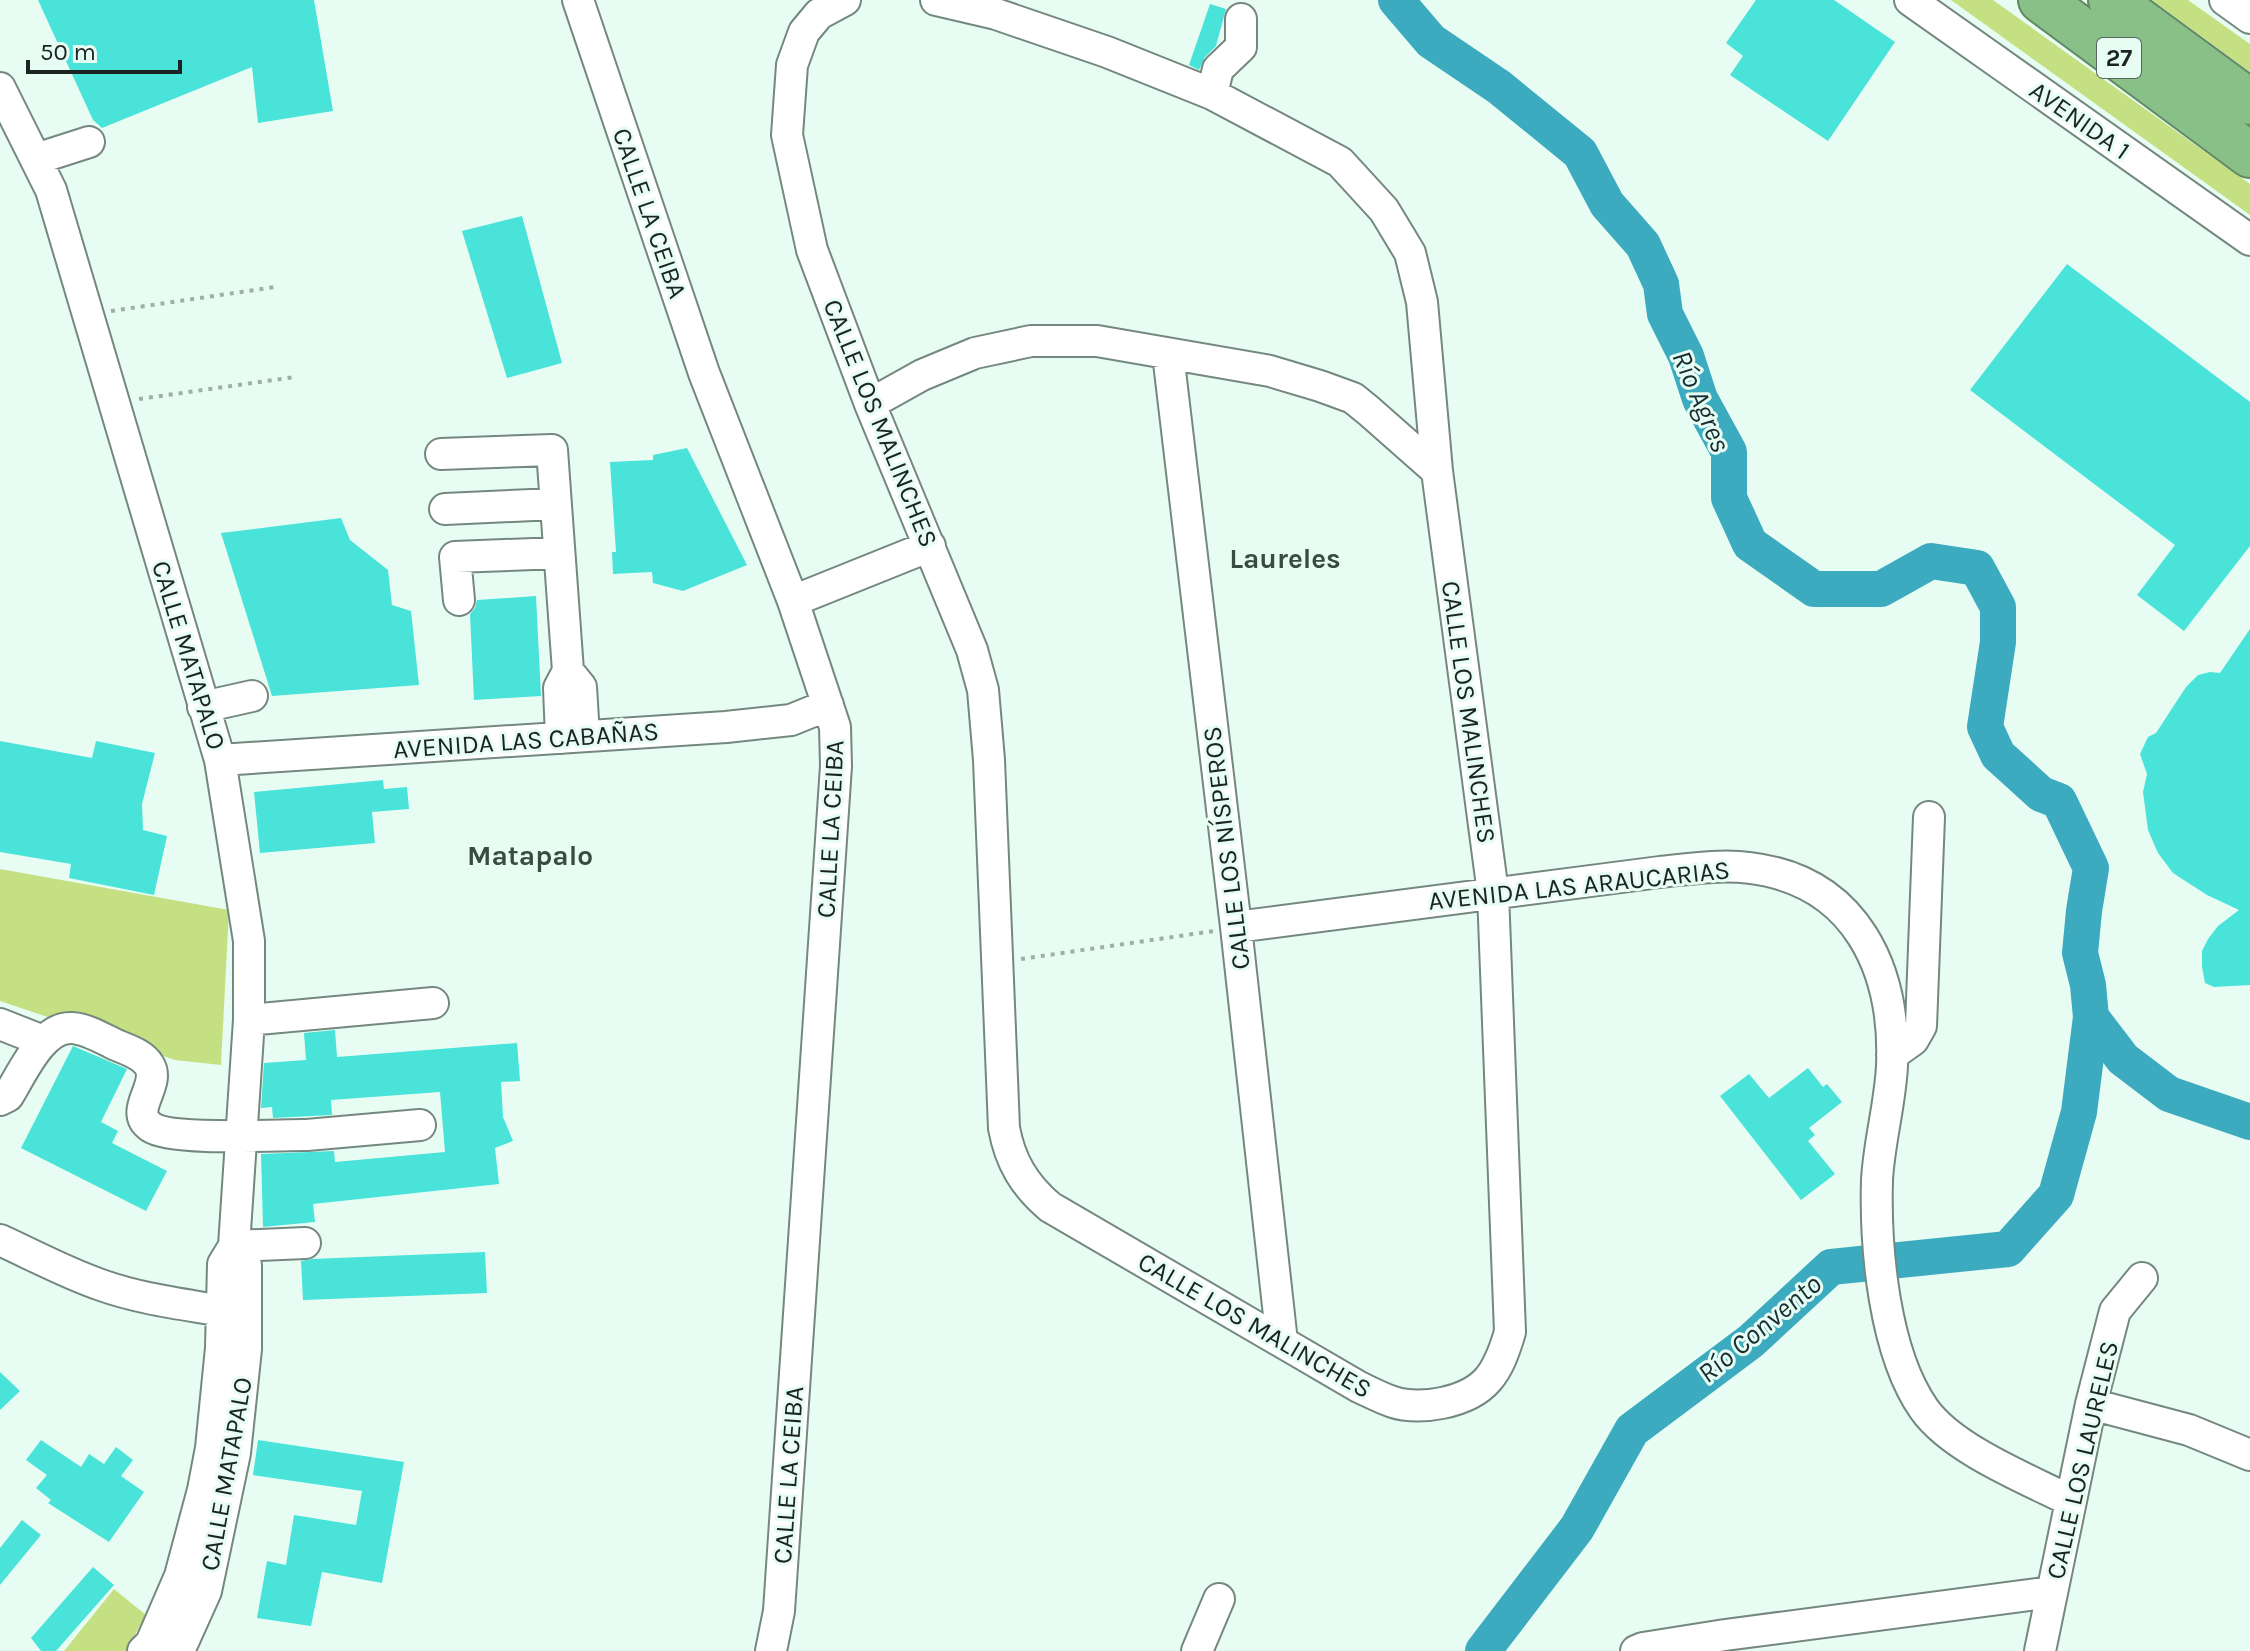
<svg xmlns="http://www.w3.org/2000/svg" width="2250" height="1651" viewBox="0 0 2250 1651" font-family="Karla,sans-serif">
	<style>
		.green { fill: #c5e082 }
		.lines { fill: none; stroke-linecap: round; stroke-linejoin: round }
		.river { stroke: #3dabbf; stroke-width: 36 }
		.building { fill: #49e3da }
		.minor-casing { stroke: #74887f; stroke-width: 34 }
		.highway-casing { stroke: #628964; stroke-width: 48 }
		.path { stroke: #9eafa7; stroke-width: 4; stroke-dasharray: 4 6; stroke-linecap: butt }
		.minor { stroke: #fff; stroke-width: 30 }
		.highway { stroke: #88c088; stroke-width: 44 }
		.labels { text-anchor: middle; stroke-width: 6; stroke-linejoin: round; paint-order: stroke }
		.shield { fill: #e7fdf3; stroke: #596560; stroke-width: 2 }
		.shield-label { font-size: 24px; font-weight: bold; fill: #1c2421 }
		.street-label { font-size: 26px; fill: #1c2421; stroke: #e7fdf3 }
		.water-label { font-size: 28px; font-style: italic; fill: #162e33; stroke: #e7fdf3 }
		.neighbourhood-label { font-size: 28px; font-weight: bold; fill: #394c44; stroke: #e7fdf3 }
	</style>
	<rect width="100%" height="100%" fill="#e7fdf3"/>
	<!-- green -->
	<path class="green" d="M1951,0H1993L2250,184V215Z
		M2152,0H2188L2250,44V72Z
		M0,869L229,910L221,1065L175,1060L0,1001Z
		M114,1589L146,1615L126,1651H64Z"/>
	<g class="lines">
		<!-- river -->
		<path class="river" d="M1396,0L1431,41L1499,87L1580,153L1607,204L1643,245L1661,284L1665,314L1686,356L1700,399L1729,452V498L1750,544L1814,589H1881L1931,561L1977,568L1998,607V642L1985,727L1998,755L2041,794L2059,801L2091,868L2084,911L2080,953L2088,985L2091,1017L2123,1059L2169,1094L2250,1122
			M1483,1651L1577,1528L1632,1430L1751,1341L1831,1267L2008,1249L2056,1195L2079,1112L2091,1017"/>
	</g>
	<!-- building -->
	<path class="building" d="M38,0H314L333,111L258,123L252,67L102,128L93,120Z
		M1756,0H1834L1895,42L1828,141L1730,75L1743,56L1726,43Z
		M1210,4L1226,9L1216,46L1205,57L1199,70L1189,65Z
		M522,216L562,363L507,378L462,231Z
		M2067,264L2250,402V546L2184,631L2137,595L2175,545L1970,390Z
		M687,448L747,565L683,591L653,583L652,572L613,574L612,552H616L610,462L653,460V455Z
		M341,518L350,540L388,570L392,605L411,611L419,685L272,696L221,533Z
		M536,596L541,696L474,700L470,614L475,608L477,600Z
		M2250,629V985L2214,987L2205,983L2202,967V951L2208,939L2218,926L2239,910L2207,895L2173,873L2158,853L2148,830L2143,792L2147,774L2140,754L2148,737L2156,733L2186,687L2198,675L2210,672L2220,673Z
		M0,741L92,758L96,741L155,753L142,804L143,830L167,836L154,895L69,878L71,864L0,852Z
		M383,780L384,789L407,787L409,809L372,812L375,843L260,853L254,792Z
		M335,1030L337,1057L517,1043L520,1081L501,1082L503,1117L513,1141L495,1148L499,1184L313,1204L315,1222L263,1227L261,1154L334,1151L335,1162L445,1152L440,1092L331,1100L332,1115L273,1118L272,1107L261,1108L264,1063L306,1060L304,1033Z
		M73,1046L127,1069L101,1122L118,1131L112,1143L167,1171L146,1211L21,1148Z
		M1808,1068L1823,1087L1827,1084L1842,1102L1809,1128L1815,1135L1808,1141L1835,1174L1801,1200L1720,1096L1749,1074L1769,1098Z
		M485,1252L487,1293L303,1300L301,1261L312,1259Z
		M0,1372L20,1391L0,1410Z
		M41,1440L81,1467L89,1454L104,1464L116,1447L133,1460L121,1476L144,1492L109,1542L48,1503L51,1500L36,1488L47,1475L26,1460Z
		M258,1440L404,1462L382,1583L322,1572L311,1626L257,1618L267,1561L286,1565L294,1515L356,1525L362,1491L253,1475Z
		M22,1520L41,1535L0,1585V1548Z
		M93,1567L114,1585L56,1651H41L31,1638Z"/>
	<g class="lines">
		<!-- minor casing -->
		<g class="minor-casing">
			<path id="minor" d="M578,0L704,373L793,601L835,727L836,766L779,1611L771,1651
				M845,0L819,14L804,32L792,65L787,135L812,250L870,404L972,650L983,690L989,760L1004,1128C1010,1161 1024,1185 1050,1207L1359,1387C1370,1392 1381,1398 1393,1402C1408,1407 1428,1406 1442,1403C1486,1394 1498,1373 1510,1332L1493,893L1437,471L1422,302L1410,253L1384,210L1340,162L1212,94L1107,52L996,14L936,0
				M1910,0L2250,240
				M2225,0L2250,18
				M0,88L51,190L220,760L249,941V1020L234,1246L223,1264L221,1348L211,1448L203,1490L180,1576L151,1643L143,1651
				M1212,94L1218,69L1241,47V19
				M36,159L89,142
				M1168,354L1236,927L1282,1342
				M870,404L922,375L975,353L1031,341H1097L1270,371L1320,386L1353,398L1369,411L1437,471
				M441,454L552,450L568,671L559,688L561,738
				M445,509L554,504
				M459,600L455,557L558,553
				M793,601L930,546
				M568,671L581,687L584,736
				M203,707L252,696
				M220,760L726,727L791,720L828,705
				M1236,927L1660,872C1689,869 1721,864 1750,868C1856,881 1896,969 1892,1066C1890,1105 1879,1142 1877,1180C1875,1248 1884,1352 1924,1409C1952,1449 2027,1479 2071,1501
				M249,1020L433,1003
				M0,1024L43,1041
				M1892,1055L1913,1040L1921,1026L1929,817
				M0,1100L8,1096C22,1074 42,1026 72,1028C86,1029 100,1037 112,1043C124,1049 142,1053 149,1065C162,1085 127,1111 151,1127C171,1141 274,1135 304,1135
				M307,1135L420,1125
				M0,1240C33,1255 66,1273 101,1285C140,1299 182,1304 222,1311
				M234,1246L305,1243
				M2091,1404L2189,1430L2250,1455
				M179,1651L206,1591L235,1453L246,1349V1265L234,1246
				M1197,1651L1219,1599
				M1636,1651L1643,1648L1725,1635L2052,1592
				M2040,1651L2091,1404L2115,1311L2142,1278"/>
		</g>
		<!-- highway casing -->
		<g class="highway-casing">
			<path id="highway" d="M2041,0L2250,155
				M2111,0L2250,102"/>
		</g>
		<!-- path -->
		<path class="path" d="M111,311L275,287
			M139,399L295,377
			M1021,959L1214,931"/>
		<!-- minor -->
		<use href="#minor" class="minor"/>
		<!-- highway -->
		<use href="#highway" class="highway"/>
	</g>
	<g class="labels">
		<!-- shield labels -->
		<rect class="shield" x="2097" y="38" width="44" height="40" rx="6"/>
		<g class="shield-label">
			<text x="2119" y="66">27</text>
		</g>
		<!-- street labels -->
		<g class="street-label">
			<text transform="translate(2080 120) rotate(35)" y="9">AVENIDA 1</text>
			<text transform="translate(650 213) rotate(71)" y="9">CALLE LA CEIBA</text>
			<text transform="translate(881 423) rotate(68)" y="9">CALLE LOS MALINCHES</text>
			<text transform="translate(189 655) rotate(73)" y="9">CALLE MATAPALO</text>
			<text transform="translate(1469 712) rotate(82)" y="9">CALLE LOS MALINCHES</text>
			<text transform="translate(526 740) rotate(-4)" y="9">AVENIDA LAS CABAÑAS</text>
			<text transform="translate(830 829) rotate(-87)" y="9">CALLE LA CEIBA</text>
			<text transform="translate(1226 848) rotate(-97)" y="9">CALLE LOS NÍSPEROS</text>
			<text transform="translate(1579 885) rotate(-6)" y="9">AVENIDA LAS ARAUCARIAS</text>
			<text transform="translate(1255 1325) rotate(30)" y="9">CALLE LOS MALINCHES</text>
			<text transform="translate(2082 1460) rotate(-77)" y="9">CALLE LOS LAURELES</text>
			<text transform="translate(226 1474) rotate(-80)" y="9">CALLE MATAPALO</text>
			<text transform="translate(788 1475) rotate(-86)" y="9">CALLE LA CEIBA</text>
		</g>
		<!-- water labels -->
		<g class="water-label">
			<text transform="translate(1702 401) rotate(67)" y="10">Río Agres</text>
			<text transform="translate(1759 1328) rotate(-40)" y="10">Río Convento</text>
		</g>
		<!-- neighbourhood labels -->
		<g class="neighbourhood-label">
			<text x="1285" y="568">Laureles</text>
			<text x="530" y="865">Matapalo</text>
		</g>
	</g>
	<!-- scale -->
	<path d="M28 60v12h152v-12" fill="none" stroke="#1c2421" stroke-width="4"/>
	<text x="40" y="60" font-size="24" fill="#1c2421" stroke="#e7fdf3" stroke-width="6" paint-order="stroke">50 m</text>
</svg>
